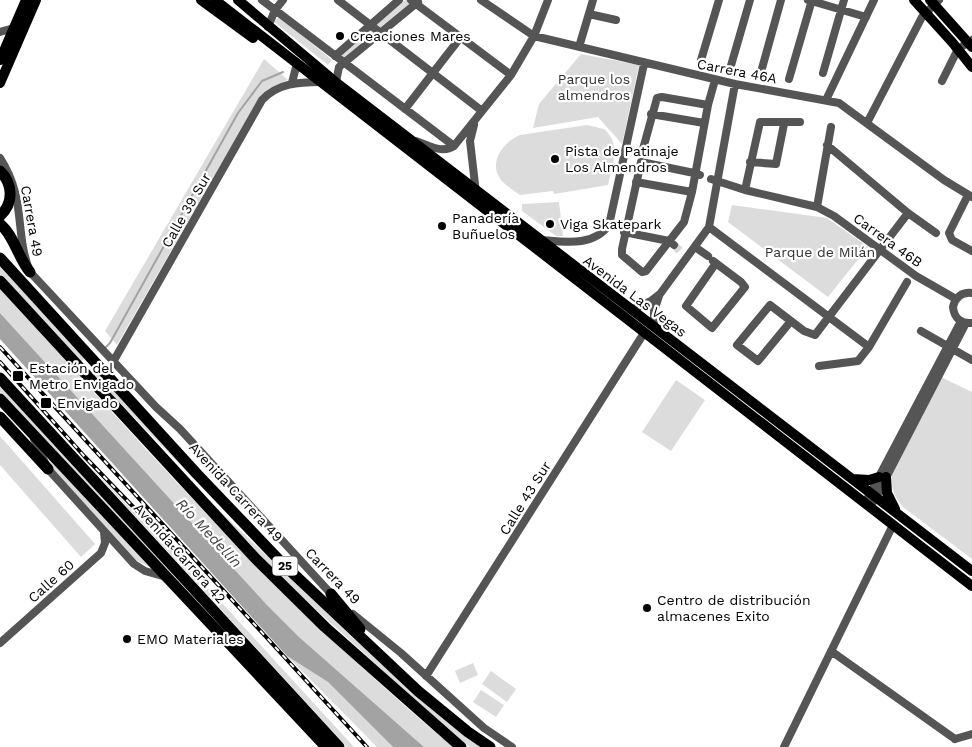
<svg xmlns="http://www.w3.org/2000/svg" width="972" height="747" viewBox="0 0 972 747" font-family="'Work Sans',sans-serif">
	<style>
		.green { fill: #dcdcdc }
		.water { fill: #a3a3a3 }
		.lines { fill: none; stroke-linecap: round; stroke-linejoin: round }
		.stream { stroke: #a3a3a3; stroke-width: 2 }
		.minor-tunnel { stroke: #d9d9d9; stroke-width: 8; stroke-dasharray: 8 4; stroke-linecap: butt }
		.minor { stroke: #555; stroke-width: 8 }
		.major { stroke: #000; stroke-width: 10 }
		.highway { stroke: #000; stroke-width: 11 }
		.rail-casing { stroke: #000; stroke-width: 4 }
		.rail { stroke: #fff; stroke-width: 2; stroke-dasharray: 5.5; stroke-linecap: butt }
		.poi-dot { fill: #000; stroke: #fff; stroke-width: 2 }
		.labels { text-anchor: middle; stroke-width: 4.5; stroke-linejoin: round; paint-order: stroke }
		.shield { fill: #fff; stroke: #4c4c4c; stroke-width: 1 }
		.shield-label { font-size: 12px; font-weight: bold; fill: #000 }
		.poi-label { font-size: 14px; fill: #000; stroke: #fff; text-anchor: start }
		.street-label { font-size: 14px; fill: #000; stroke: #fff }
		.park-label { font-size: 14px; fill: #333; stroke: #fff }
		.water-label { font-size: 15px; font-style: italic; fill: #444; stroke: #fff }
	</style>
	<rect width="100%" height="100%" fill="#fff"/>
	<!-- green -->
	<path class="green" d="M405,0H419L348,60L338,53Z
		M279,17L332,60L328,65L274,22Z
		M581,54L639,65L622,144L598,117L533,128L539,104Z
		M264,59L288,80L270,88L258,99L117,345L105,331Z
		M587,125L604,129C622,144 612,166 608,185L554,194L553,191L520,195C513,190 503,184 499,177C489,160 505,141 520,135Z
		M559,202L563,236H556L522,211V204Z
		M732,205L827,218L868,247L828,297L728,222Z
		M0,266L86,357L81,362L0,274Z
		M0,288C144,448 287,609 453,747H424L299,637L266,604L0,313Z
		M94,367L195,480L89,371Z
		M941,377L972,392V559L903,507C894,496 890,487 892,473Z
		M676,380L705,400L671,451L642,432Z
		M0,383L141,537L174,578L0,392Z
		M0,436L95,544L81,557L0,465Z
		M48,457L155,570L136,560L52,468Z
		M81,457L222,603L354,747H347Z
		M200,492L353,638L482,747H470L458,739L288,584Z
		M287,656L328,682L393,747H377Z
		M473,663L478,675L460,683L455,671Z
		M491,671L516,689L507,702L482,684Z
		M481,690L504,705L496,717L473,702Z"/>
	<!-- water -->
	<path class="water" d="M0,313L266,604L299,637L424,747H393L328,682L287,656L0,339Z"/>
	<g class="lines">
		<!-- stream -->
		<path class="stream" d="M104,349L110,343L238,113L262,81L283,72
			M53,372L73,367"/>
		<!-- minor-tunnel -->
		<path class="minor-tunnel" d="M674,245L682,253"/>
		<!-- minor -->
		<path class="minor" d="M262,0L454,146
			M338,0L482,111
			M411,0L511,75
			M481,0L534,36L735,84L839,103L944,180L972,197
			M808,0L866,17
			M589,14L616,20
			M268,27L275,10L283,0
			M0,32L14,28
			M579,47L593,0
			M335,56L399,0
			M701,60L719,0
			M730,69L750,0
			M761,72L781,0
			M823,73L844,0
			M789,79L812,0
			M942,81L958,49L972,40
			M336,82L339,67L418,2
			M292,83L296,67
			M826,100L874,0
			M405,109L460,38
			M651,114L704,123
			M867,123L922,17L939,0
			M474,125L470,141L476,193
			M416,141C428,145 442,154 454,146L511,75L534,36L548,0
			M827,145L908,213L936,233
			M643,149L657,98L662,97L708,105
			M0,158C27,200 14,232 30,272L156,407L180,429L333,596
			M750,162L776,164L784,124
			M700,175L694,173L641,162L622,249V255L642,272L646,271L684,222L692,192L708,105L715,80
			M711,179L745,190L817,207L834,216L916,276L956,299
			M636,182L692,192
			M745,190L760,122H800
			M968,195L949,233L952,240L972,251
			M817,207L831,127
			M709,227L869,347L907,282
			M624,232L669,241L674,245
			M541,240C565,242 593,247 609,225L644,64
			M695,247L708,256
			M713,261L741,282L745,287L712,328L686,306L716,263
			M972,293C962,292 955,297 953,307C954,318 961,324 972,323
			M631,310L651,301L660,294L709,227L735,84
			M791,321L758,361L737,345L770,305L804,331L815,335L908,213
			M654,327V311L659,296
			M921,331L972,360
			M113,362L262,100C278,83 299,82 321,82
			M819,366L858,361L869,347
			M34,439L48,469L134,564L145,571L166,577
			M874,501L966,323
			M865,503L961,321
			M353,614L401,653L484,728L512,747
			M0,643L101,553L105,543L104,532
			M831,651L955,739
			M426,676L644,333
			M955,739L972,734
			M784,747L893,525"/>
		<!-- major -->
		<path class="major" d="M201,0L253,38
			M215,0L972,586
			M238,0L338,84L972,571
			M914,0L952,42L972,67
			M930,0L972,47
			M0,60L26,0
			M0,83L36,0
			M886,477L887,493L895,509
			M853,479L869,480L879,477"/>
		<!-- highway -->
		<path class="highway" d="M0,171C13,184 14,203 0,216
			M0,224C14,235 18,258 30,272
			M0,258L197,474L282,563L418,691L468,732L490,747
			M0,281L256,559L325,627L461,747
			M0,378L339,747
			M0,399L326,747
			M0,417L48,469
			M331,594L360,629"/>
		<!-- rail casing -->
		<g class="rail-casing">
			<path id="rail" d="M0,347L367,747
				M0,362L85,457L205,581"/>
		</g>
		<!-- rail -->
		<use href="#rail" class="rail"/>
	</g>
	<!-- markers -->
	<g class="poi-dot">
		<circle cx="340" cy="36" r="5"/>
		<circle cx="555" cy="159" r="5"/>
		<circle cx="550" cy="224" r="5"/>
		<circle cx="442" cy="226" r="5"/>
		<rect x="12" y="370" width="12" height="12" rx="2.5"/>
		<rect x="40" y="397" width="12" height="12" rx="2.5"/>
		<circle cx="647" cy="608" r="5"/>
		<circle cx="127" cy="639" r="5"/>
	</g>
	<g class="labels">
		<!-- shield labels -->
		<rect class="shield" x="272.5" y="556.5" width="25" height="19" rx="4"/>
		<g class="shield-label">
			<text x="285" y="570">25</text>
		</g>
		<!-- poi labels -->
		<g class="poi-label">
			<text x="350" y="41">Creaciones Mares</text>
			<text x="565" y="156">Pista de Patinaje<tspan x="565" dy="16">Los Almendros</tspan></text>
			<text x="452" y="223">Panadería<tspan x="452" dy="16">Buñuelos</tspan></text>
			<text x="560" y="229">Viga Skatepark</text>
			<text x="29" y="373">Estación del<tspan x="29" dy="16">Metro Envigado</tspan></text>
			<text x="57" y="408">Envigado</text>
			<text x="657" y="605">Centro de distribución<tspan x="657" dy="16">almacenes Exito</tspan></text>
			<text x="137" y="644">EMO Materiales</text>
		</g>
		<!-- street labels -->
		<g class="street-label">
			<text transform="translate(737 71) rotate(11)" y="5">Carrera 46A</text>
			<text transform="translate(186 210) rotate(-60)" y="5">Calle 39 Sur</text>
			<text transform="translate(32 221) rotate(80)" y="5">Carrera 49</text>
			<text transform="translate(888 240) rotate(36)" y="5">Carrera 46B</text>
			<text transform="translate(635 296) rotate(37)" y="5">Avenida Las Vegas</text>
			<text transform="translate(236 492) rotate(47)" y="5">Avenida Carrera 49</text>
			<text transform="translate(525 498) rotate(-58)" y="5">Calle 43 Sur</text>
			<text transform="translate(180 553) rotate(48)" y="5">Avenida Carrera 42</text>
			<text transform="translate(333 576) rotate(46)" y="5">Carrera 49</text>
			<text transform="translate(51 581) rotate(-42)" y="5">Calle 60</text>
		</g>
		<!-- park labels -->
		<g class="park-label">
			<text x="594" y="84">Parque los<tspan x="594" dy="16">almendros</tspan></text>
			<text x="820" y="257">Parque de Milán</text>
		</g>
		<!-- water labels -->
		<g class="water-label">
			<text transform="translate(209 533) rotate(47)" y="5">Río Medellín</text>
		</g>
	</g>
</svg>
